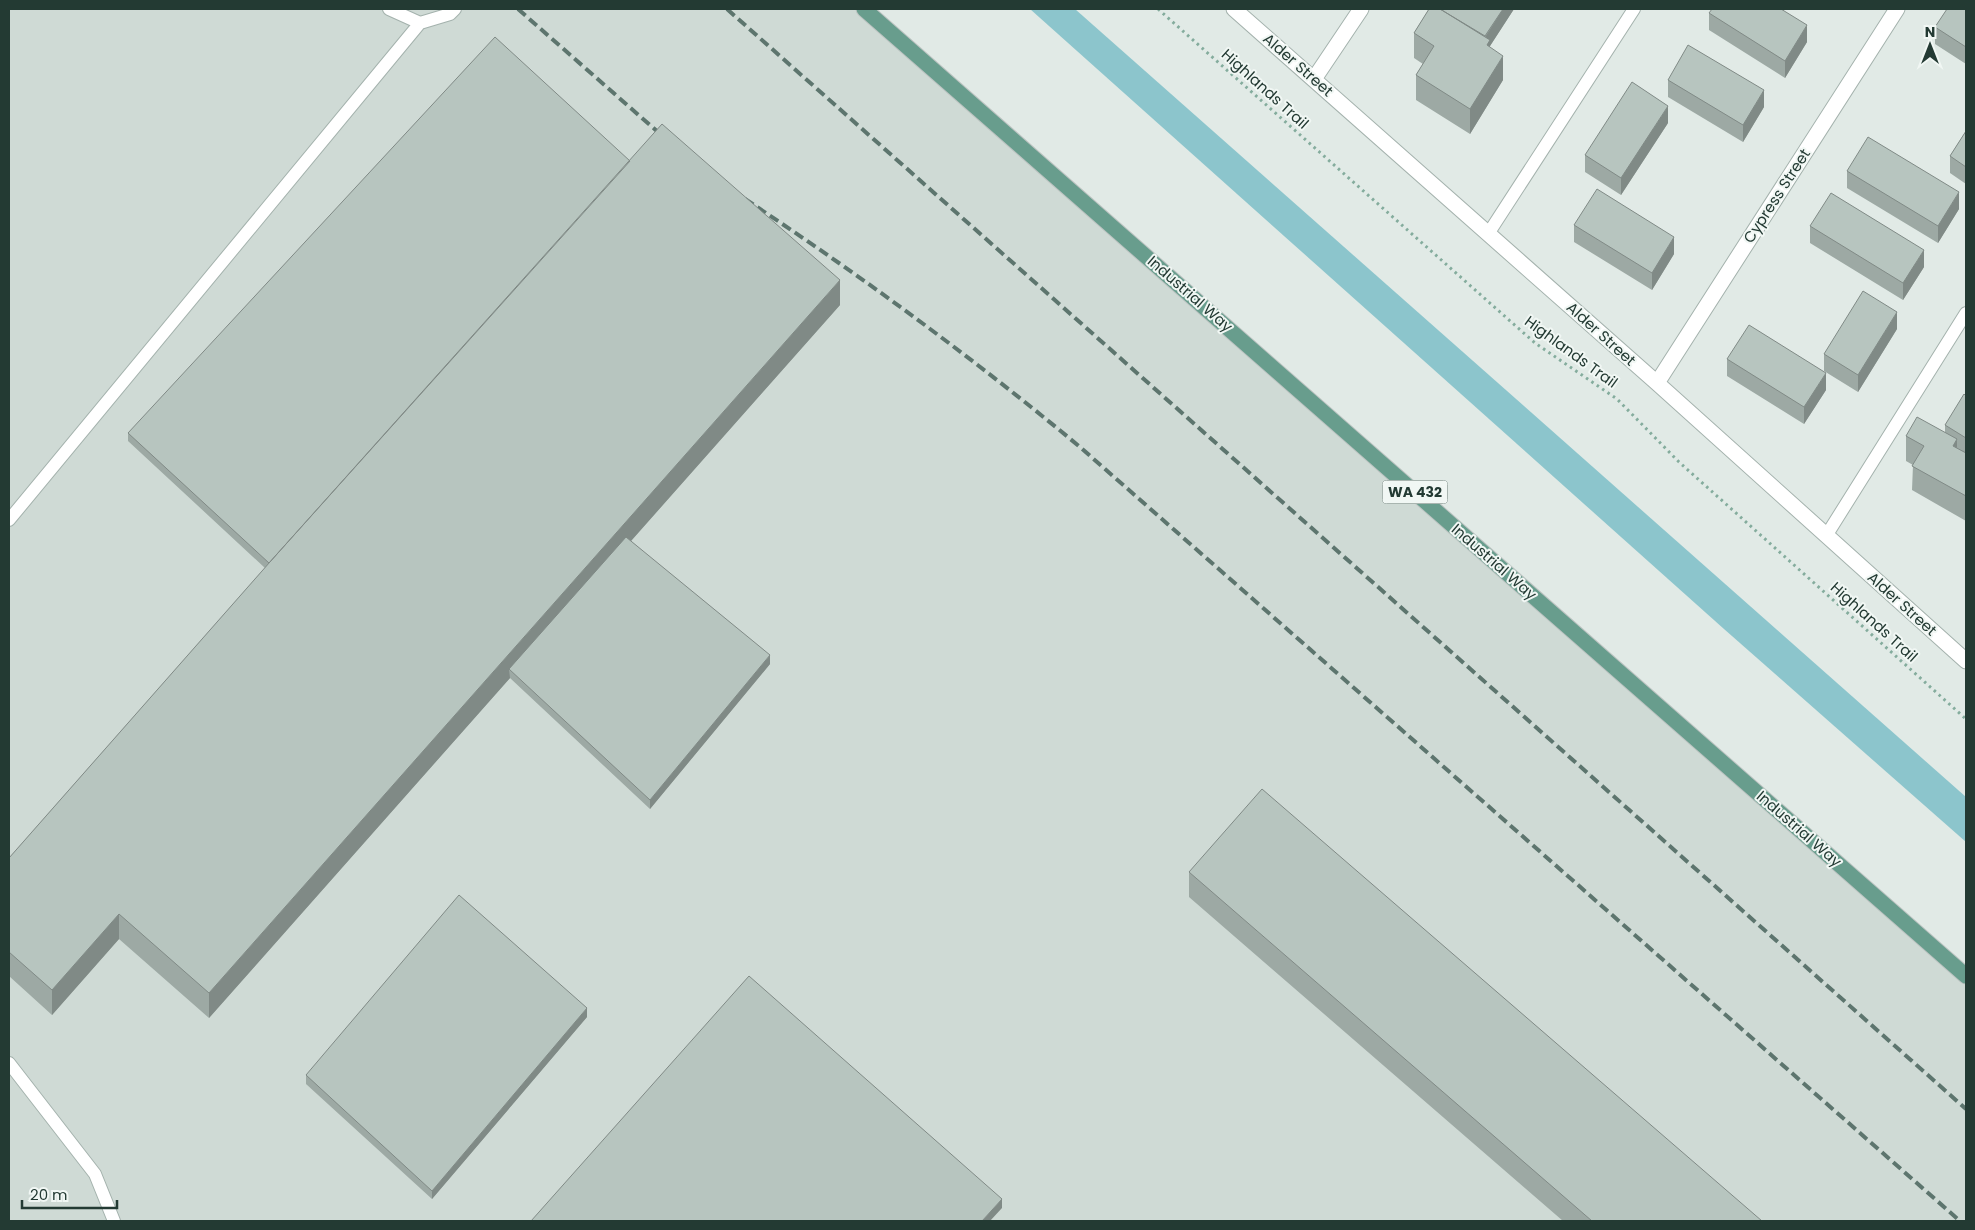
<svg xmlns="http://www.w3.org/2000/svg" width="1975" height="1230" viewBox="0 0 1975 1230" font-family="Poppins,sans-serif">
	<style>
		.built { fill: #cfdad5 }
		.water { fill: #8cc5cc }
		.lines { fill: none; stroke-linecap: round; stroke-linejoin: round }
		.lane-casing { stroke: #a4b2ad; stroke-width: 14 }
		.street-casing { stroke: #a4b2ad; stroke-width: 17 }
		.primary-casing { stroke: #bdc4c2; stroke-width: 17 }
		.path { stroke: #84ac9d; stroke-width: 3; stroke-dasharray: 2.5 4; stroke-linecap: butt }
		.lane { stroke: #fff; stroke-width: 12 }
		.street { stroke: #fff; stroke-width: 15 }
		.primary { stroke: #689d8d; stroke-width: 15 }
		.rail { stroke: #5d756e; stroke-width: 4; stroke-dasharray: 10 5; stroke-linecap: butt }
		.wall { fill: #9da9a4 }
		.shaded-wall { fill: #808a86 }
		.building { fill: #b7c5bf; stroke: #808a86 }
		.labels { text-anchor: middle; stroke-width: 4; stroke-linejoin: round; paint-order: stroke }
		.shield { fill: #f1f7f4; stroke: #61736d; stroke-width: 1 }
		.shield-label { font-size: 14px; font-weight: bold; fill: #233a33 }
		.street-label { font-size: 15px; fill: #233a33; stroke: #f1f7f4 }
	</style>
	<rect width="100%" height="100%" fill="#e1eae6"/>
	<!-- built -->
	<path class="built" d="M9,9H860L1966,978V1221H9Z"/>
	<!-- water -->
	<path class="water" d="M1030,9H1075L1966,797V842L1724,629Z"/>
	<g class="lines">
		<!-- lane casing -->
		<g class="lane-casing">
			<path id="lane" d="M389,9L420,23L450,14L455,9
				M1488,234L1634,9
				M9,520L420,23
				M1826,536L1966,313
				M9,1063L95,1174L114,1221"/>
		</g>
		<!-- street casing -->
		<g class="street-casing">
			<path id="street" d="M1234,9L1657,383L1966,661
				M1314,79L1361,9
				M1657,383L1897,9"/>
		</g>
		<!-- primary casing -->
		<g class="primary-casing">
			<path id="primary" d="M864,9L1966,976"/>
		</g>
		<!-- path -->
		<path class="path" d="M1158,9L1535,343L1617,399L1679,462L1966,719"/>
		<!-- lane -->
		<use href="#lane" class="lane"/>
		<!-- street -->
		<use href="#street" class="street"/>
		<!-- primary -->
		<use href="#primary" class="primary"/>
		<!-- rail -->
		<path class="rail" d="M518,9L667,140
			M727,9L1966,1109
			M745,199C860,275 973,358 1080,447L1960,1221"/>
	</g>
	<!-- wall -->
	<path class="wall" d="M1429,9H1514L1490,46V48L1503,80L1470,134L1416,100V75L1423,64L1414,58V33Z
		M1966,9V64L1935,44V27Z
		M1709,13L1807,42L1785,78L1709,30Z
		M1668,80L1764,107L1743,142L1668,97Z
		M1668,123L1621,195L1585,172V155Z
		M1966,131V184L1950,173V156Z
		M630,161L840,305L631,541L770,664L650,809L510,678L209,1018L119,939L52,1015L9,976V858L265,568L128,441V433Z
		M1847,171L1959,209L1938,243L1847,188Z
		M1574,225L1674,254L1652,290L1574,242Z
		M1810,226L1924,267L1903,300L1810,243Z
		M1897,329L1858,392L1824,371V354Z
		M1727,359L1826,390L1804,424L1727,376Z
		M1966,396V521L1912,490L1913,465L1906,461V436L1945,432V425Z
		M1189,872L1762,1221H1563L1189,897Z
		M587,1017L432,1199L306,1084V1075Z"/>
	<!-- shaded-wall -->
	<path class="shaded-wall" d="M1503,9H1514L1490,46V65L1484,39Z
		M1807,25V42L1785,78V61Z
		M1503,56V80L1470,134V109Z
		M1764,90V107L1743,142V125Z
		M1668,106V123L1621,195V178Z
		M1959,192V209L1938,243V226Z
		M1674,237V254L1652,290V273Z
		M1924,250V267L1903,300V283Z
		M840,280V305L514,673L509,669L510,678L209,1018V993Z
		M1897,312V329L1858,392V375Z
		M1826,373V390L1804,424V407Z
		M1957,439V464L1953,446Z
		M770,655V664L650,809V800Z
		M119,914V939L52,1015V990Z
		M587,1008V1017L432,1199V1191Z
		M1002,1199V1208L990,1221H982Z"/>
	<!-- building -->
	<path class="building" d="M1429,9H1440L1490,40L1487,45L1503,56L1470,109L1416,75L1434,46L1414,33Z
		M1440,9H1503L1485,36Z
		M1712,9H1781L1807,25L1785,61L1709,13Z
		M1947,9H1966V47L1935,27Z
		M495,37L630,161L269,563L128,433Z
		M1688,45L1764,90L1743,125L1668,80Z
		M1632,82L1668,106L1621,178L1585,155Z
		M662,124L840,280L209,993L119,914L52,990L9,952V858L277,554Z
		M1966,131V167L1950,156Z
		M1868,137L1959,192L1938,226L1847,171Z
		M1597,189L1674,237L1652,273L1574,225Z
		M1831,193L1924,250L1903,283L1810,226Z
		M1863,291L1897,312L1858,375L1824,354Z
		M1749,325L1826,373L1804,407L1727,359Z
		M1964,394L1966,396V438L1945,425Z
		M1917,417L1957,439L1953,446L1966,453V496L1912,466L1924,446L1906,436Z
		M626,537L770,655L650,800L509,669Z
		M1262,789L1762,1221H1592L1189,872Z
		M459,895L587,1008L432,1191L306,1075Z
		M749,976L1002,1199L982,1221H531Z"/>
	<g class="labels">
		<!-- shield labels -->
		<rect class="shield" x="1382.5" y="480.5" width="65" height="23" rx="4"/>
		<g class="shield-label">
			<text x="1415" y="497">WA 432</text>
		</g>
		<!-- street labels -->
		<g class="street-label">
			<text transform="translate(1298 65) rotate(41)" y="5">Alder Street</text>
			<text transform="translate(1265 89) rotate(42)" y="5">Highlands Trail</text>
			<text transform="translate(1777 196) rotate(-57)" y="5">Cypress Street</text>
			<text transform="translate(1190 294) rotate(41)" y="5">Industrial Way</text>
			<text transform="translate(1601 334) rotate(42)" y="5">Alder Street</text>
			<text transform="translate(1571 352) rotate(36)" y="5">Highlands Trail</text>
			<text transform="translate(1494 562) rotate(41)" y="5">Industrial Way</text>
			<text transform="translate(1902 604) rotate(42)" y="5">Alder Street</text>
			<text transform="translate(1874 622) rotate(42)" y="5">Highlands Trail</text>
			<text transform="translate(1799 829) rotate(41)" y="5">Industrial Way</text>
		</g>
	</g>
	<!-- border -->
	<rect width="1975" height="1230" fill="none" stroke="#233a33" stroke-width="20"/>
	<!-- north arrow -->
	<g transform="translate(1930 45)" stroke="#f1f7f4" stroke-width="4" paint-order="stroke">
	<path d="M0-4L9 19L0 12L-9 19Z" fill="#233a33"/>
	<text y="-8" font-size="14" font-weight="bold" text-anchor="middle" fill="#233a33">N</text>
	</g>
	<!-- scale -->
	<path d="M22 1200v8h95v-8" fill="none" stroke="#233a33" stroke-width="2.5"/>
	<text x="30" y="1200" font-size="15" fill="#233a33" stroke="#f1f7f4" stroke-width="4" paint-order="stroke">20 m</text>
</svg>
